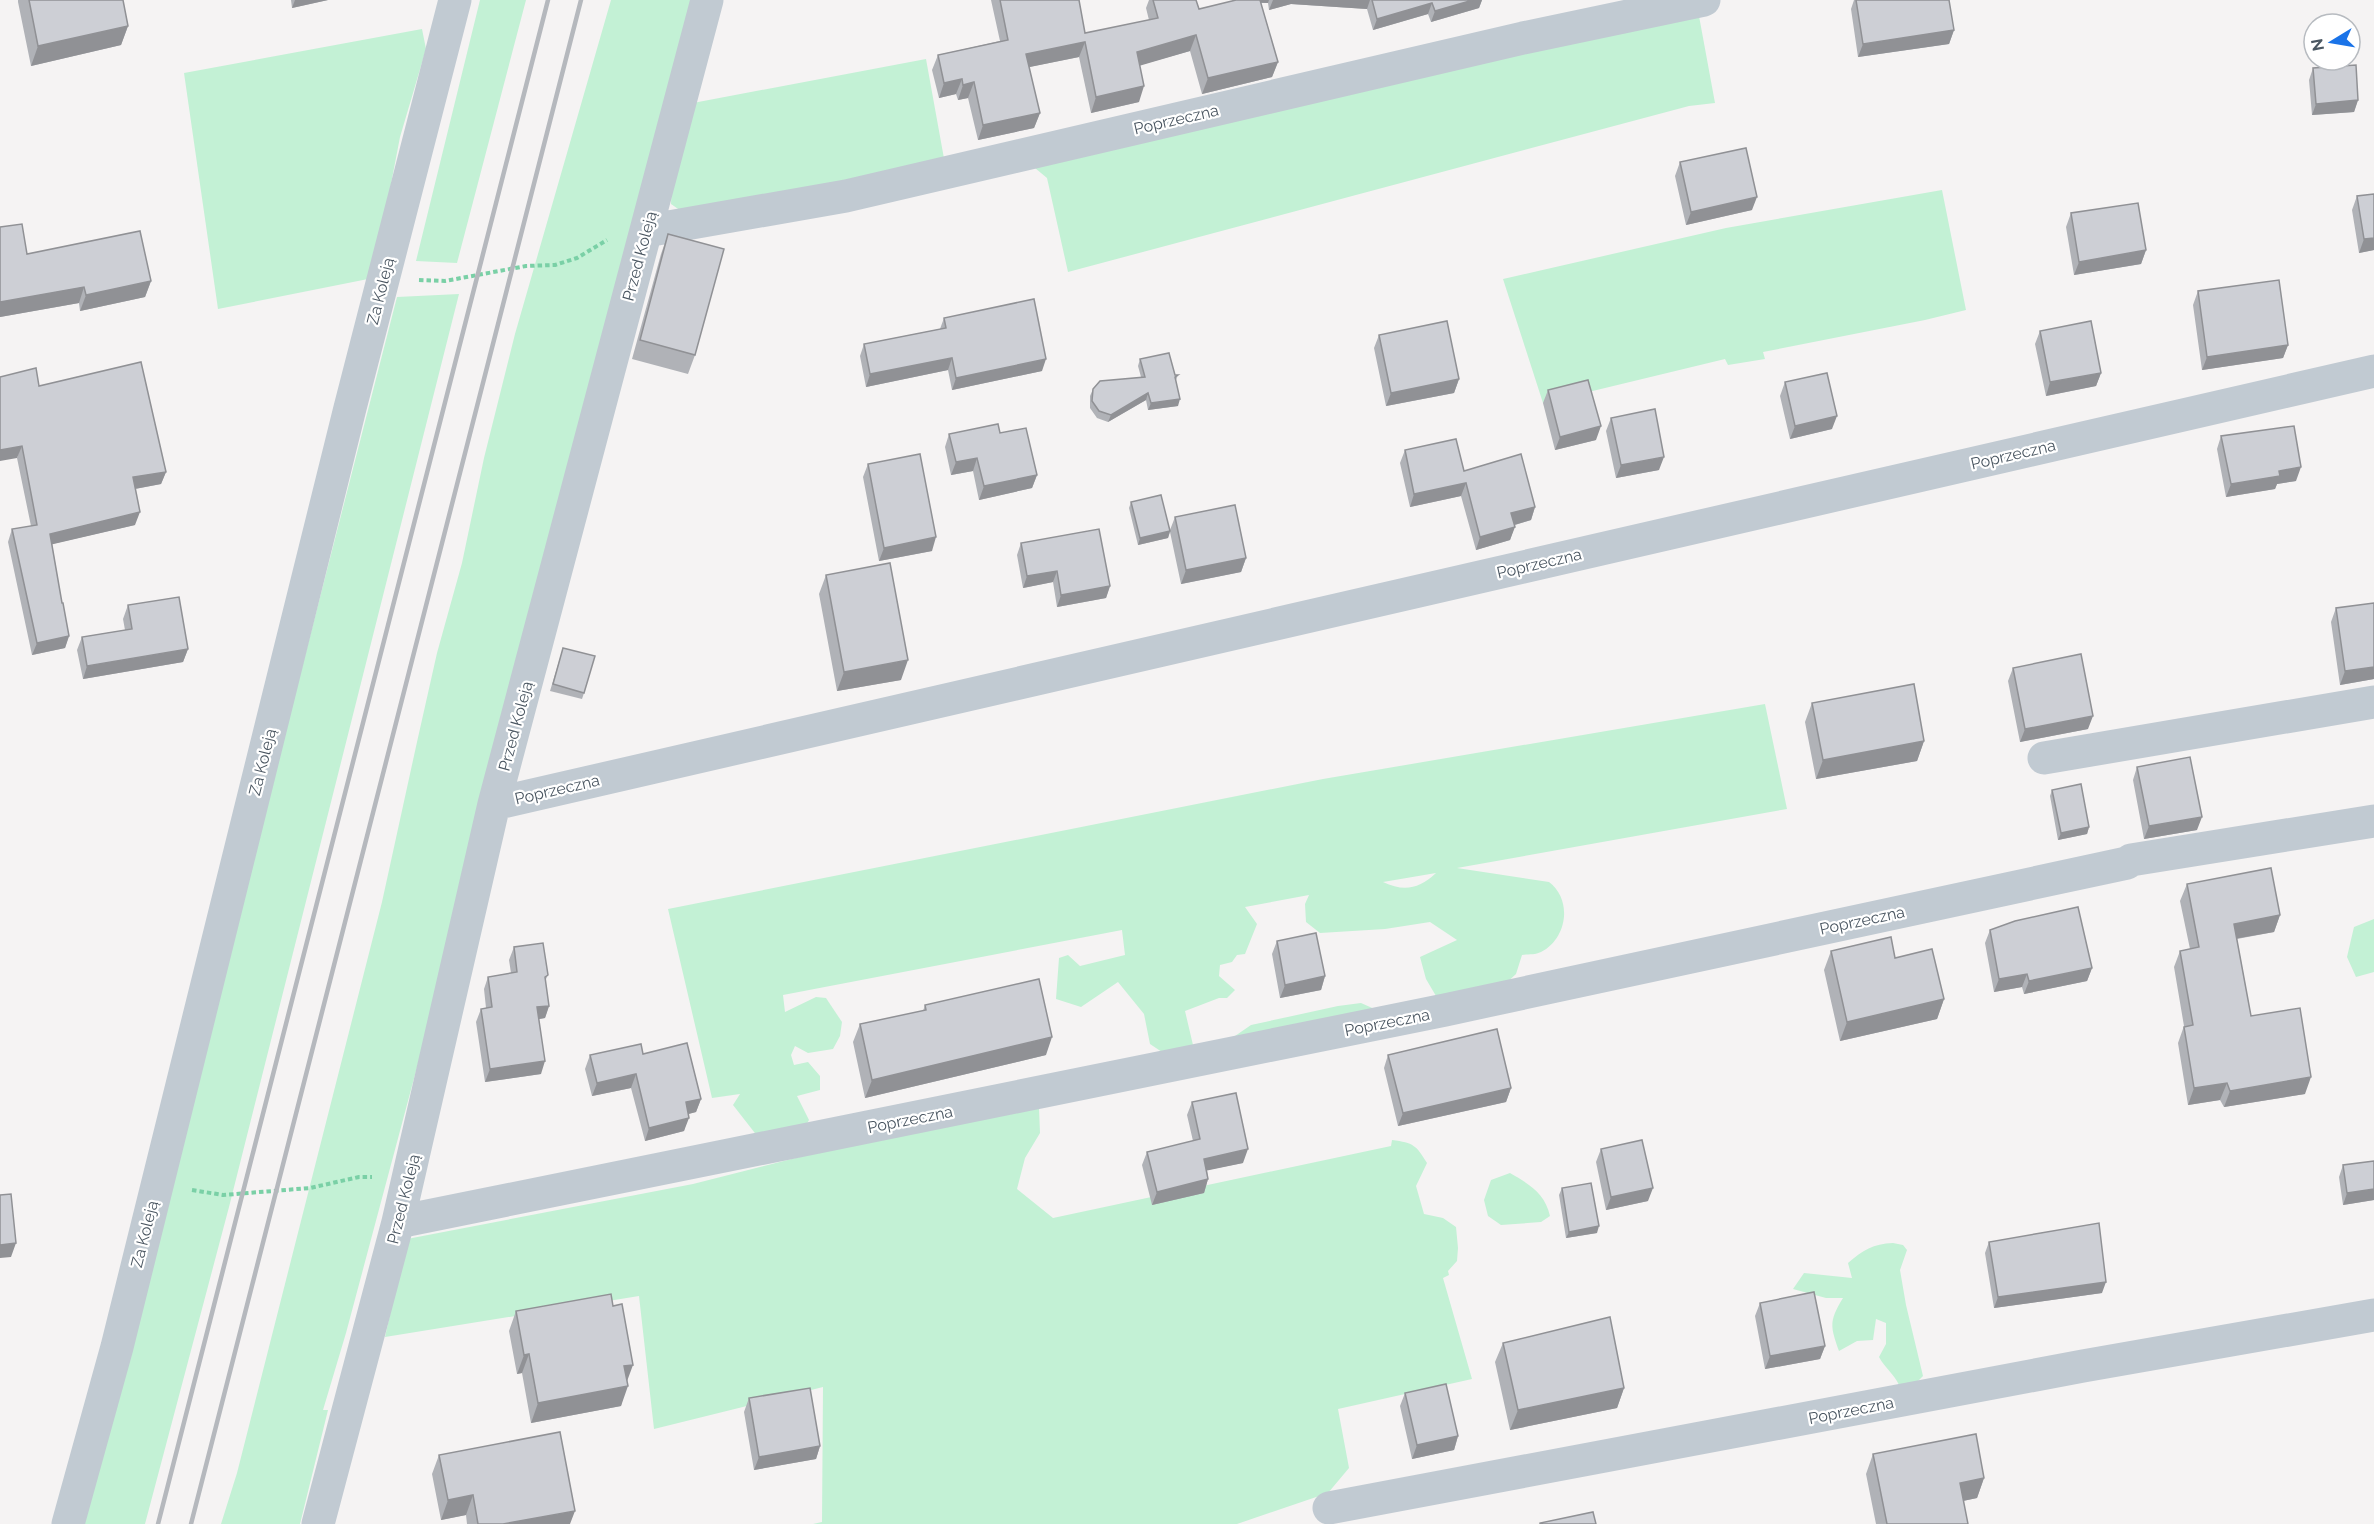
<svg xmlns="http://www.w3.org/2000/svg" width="2374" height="1524" viewBox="0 0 2374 1524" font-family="Raleway,sans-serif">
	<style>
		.green { fill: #c3f1d5; fill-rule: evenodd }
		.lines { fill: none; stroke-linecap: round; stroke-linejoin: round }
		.path { stroke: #7ad0a6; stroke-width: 4; stroke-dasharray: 4.5 3; stroke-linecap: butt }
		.minor { stroke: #c1cad2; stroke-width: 33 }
		.rail { stroke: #b5b8bd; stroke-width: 4.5 }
		.wall { fill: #b0b2b7 }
		.shaded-wall { fill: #909195 }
		.building { fill: #cdcfd5; stroke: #909195; stroke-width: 1.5 }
		.labels { text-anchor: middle; stroke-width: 4.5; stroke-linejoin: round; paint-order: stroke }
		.street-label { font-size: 16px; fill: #4a5661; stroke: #fff }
	</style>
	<rect width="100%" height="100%" fill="#f5f3f3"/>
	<!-- green -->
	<path class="green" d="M480,0H526L457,263L416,261Z
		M611,0H692L420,1056L346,1333L323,1410H328L300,1524H221L237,1473L382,902L417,742L437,653L462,563L484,458L515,334Z
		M1699,16L1715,103L1689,106L1068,272L1047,178L1035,168L1567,42Z
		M422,29L426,49L400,137L373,278L218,309L184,73Z
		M926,59L945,164L684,213L671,204L672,179L693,103Z
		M1942,190L1966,310L1925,320L1763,352L1765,359L1728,365L1725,359L1543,403L1503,279L1726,228Z
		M459,294L229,1207L145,1524H77L199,1069L397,297Z
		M1765,704L1787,809L1457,868L1549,882C1573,900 1567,939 1541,952C1535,955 1528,954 1522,955L1516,974L1502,987L1436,996L1426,979L1420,957L1457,940L1430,922L1385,929L1320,933L1306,922L1305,904L1309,895L1245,907L1257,924L1245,954L1237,955L1232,962L1220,965L1219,976L1235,990L1227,998H1219L1185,1011L1193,1045L1171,1058L1150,1044L1144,1014L1118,982L1081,1007L1056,999L1059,958L1068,955L1080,966L1125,955L1122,930L783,995L785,1012L816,997L826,998L842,1022L840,1036L833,1049L808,1053L795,1046L791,1055L794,1065L808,1062L820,1076V1090L797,1096L809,1120L802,1132L758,1137L733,1105L740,1094L712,1098L668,909L1323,779ZM1436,873C1419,889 1404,892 1383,882Z
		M2374,919V972L2356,977L2347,957L2354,927Z
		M1361,1003L1379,1011L1222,1045L1251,1025L1338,1006Z
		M1039,1108L1040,1133L1025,1158L1017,1189L1053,1218L1391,1146L1392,1140C1414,1143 1416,1145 1427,1163L1416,1186L1424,1214L1443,1218L1456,1227L1458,1248L1457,1261L1448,1271L1449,1275L1443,1278L1472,1379L1338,1409L1349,1468L1328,1493L1237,1524H813L822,1522L823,1387L654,1429L639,1296L385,1337L407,1239L693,1184L859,1142Z
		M1510,1173C1529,1184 1545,1193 1550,1216L1541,1222L1501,1225L1488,1216L1484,1200L1491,1180Z
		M1893,1243L1903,1245L1907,1250L1900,1270L1906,1305L1923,1376L1916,1383L1899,1385C1894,1374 1885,1368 1879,1357L1886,1344V1323L1876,1319L1873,1340L1857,1341L1839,1351C1830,1326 1829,1321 1843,1298H1826L1793,1289L1804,1273L1852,1278L1848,1263C1863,1250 1873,1244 1893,1243Z"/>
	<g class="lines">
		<!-- path -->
		<path class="path" d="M419,280L445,281L526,266L555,265L577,258L607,240
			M192,1190L223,1195L310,1188L359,1177H372"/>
		<!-- minor -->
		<path class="minor" d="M646,231L846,196L1523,38L1704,0
			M2044,758L2374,702
			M494,804L2374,371
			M398,1222L1445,1010L2127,863L2131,860L2374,821
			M1329,1508L2083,1366L2374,1315
			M68,1524L117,1347L350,408L455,0
			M318,1524L398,1222L494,804L707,0"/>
		<!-- rail -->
		<path class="rail" d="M158,1524L548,0
			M191,1524L581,0"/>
	</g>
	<!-- wall -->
	<path class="wall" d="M18,0H123L128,26L121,45L31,66L18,2Z
		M291,0H328L292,8Z
		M991,0H1079L1085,33L1149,20L1146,8L1149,0H1196L1199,9L1236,0H1482L1479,8L1431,22L1428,14L1373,30L1367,9L1291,4L1269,10L1268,3H1261L1278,62L1272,77L1202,94L1190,51L1140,65L1139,102L1091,113L1079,57L1029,67L1040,113L1034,128L978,140L968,98L958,100L956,94L939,98L932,70L938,55L1000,41Z
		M1854,0H1949L1954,30L1949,44L1858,57L1851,9Z
		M2313,68L2358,100L2354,112L2312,115L2309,80Z
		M1680,162L1752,210L1686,225L1675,176Z
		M2374,194V250L2359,253L2352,210L2357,196Z
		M2071,213L2146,250L2141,264L2074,275L2066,227Z
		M0,227L27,254L151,281L145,297L80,311L79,303L0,317Z
		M668,234L695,355L688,374L632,359L661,254Z
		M2198,291L2288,345L2283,358L2202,370L2193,305Z
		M944,318L1042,371L952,390L948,370L866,387L860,356L864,344L940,329Z
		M2040,331L2101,373L2096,386L2046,396L2035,344Z
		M1379,335L1459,379L1454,393L1386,406L1374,348Z
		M1140,359L1175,375H1178L1176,380L1178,406L1148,410L1146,400L1108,422L1097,418L1090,408V396L1093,389L1141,377L1138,366Z
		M1785,382L1832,429L1790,439L1780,396Z
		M39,386L166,472L161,484L135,489V525L52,544L62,603L69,636L65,648L32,655L8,542L12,529L31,526L17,458Z
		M1548,390L1596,440L1555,450L1543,403Z
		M1611,418L1659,470L1616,478L1606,431Z
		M949,434L1037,475L1032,488L979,500L973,471L951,475L945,447Z
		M2221,436L2296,481L2277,484L2275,489L2226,497L2217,449Z
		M1405,450L1464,471L1535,507L1531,520L1515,525L1510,540L1476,550L1461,496L1410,507L1400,463Z
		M868,464L932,551L879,561L863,477Z
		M1131,502L1170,530L1175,517L1246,558L1241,572L1181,584L1170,532L1168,538L1138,545L1129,508Z
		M1021,543L1110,586L1106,598L1057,607L1053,582L1023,588L1017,555Z
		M826,575L901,680L837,691L819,594Z
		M2374,603V679L2340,685L2331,622L2336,608Z
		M128,605L188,649L183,662L83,679L77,650L82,637L125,630L123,619Z
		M563,648L584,693L582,699L550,691Z
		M2013,668L2088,729L2020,742L2008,681Z
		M1812,703L1924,741L1917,761L1816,779L1805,722Z
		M2137,767L2197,830L2144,839L2133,780Z
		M2052,790L2089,827L2087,834L2058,840L2050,796Z
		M2187,884L2280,915L2274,932L2237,939L2251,1016L2305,1094L2224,1107L2220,1100L2188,1105L2178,1043L2184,1026L2174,967L2180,951L2190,949L2180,901Z
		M1990,930L2092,968L2087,981L2024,994L2022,987L1994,992L1985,943Z
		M1277,941L1325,976L1321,990L1280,998L1272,954Z
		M514,947L548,975L545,981L549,1006L545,1018L539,1019L541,1074L485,1082L476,1022L481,1009L486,1008L484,989L488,977L511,973L509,960Z
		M1831,951L1944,999L1937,1019L1840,1041L1824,970Z
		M925,1005L1046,1055L865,1098L853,1042L860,1024L923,1011Z
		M643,1054L701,1099L696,1112L688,1114L684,1131L645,1141L631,1088L592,1096L585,1069L590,1055Z
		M1388,1055L1511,1088L1506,1102L1398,1126L1384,1068Z
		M1192,1102L1243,1163L1207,1170L1208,1179L1204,1193L1152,1205L1142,1165L1147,1152L1193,1141L1187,1115Z
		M1601,1149L1648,1201L1606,1210L1596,1162Z
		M2374,1161V1200L2343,1205L2339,1177L2343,1165Z
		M1562,1188L1597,1233L1566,1238L1559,1195Z
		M1989,1242L2102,1293L1994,1308L1985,1253Z
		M1760,1303L1825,1346L1820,1359L1765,1369L1755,1316Z
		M613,1306L627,1381L621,1406L531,1423L522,1373L517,1374L509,1331L516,1311Z
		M1503,1343L1624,1388L1617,1408L1510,1430L1495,1362Z
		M1405,1393L1458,1436L1454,1450L1412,1459L1400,1406Z
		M749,1398L820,1446L816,1459L754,1470L744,1412Z
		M1873,1454L1984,1478L1977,1498L1963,1501L1968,1524H1876L1866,1474Z
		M439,1455L570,1524H467L466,1515L441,1520L432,1474Z"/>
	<!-- shaded-wall -->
	<path class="shaded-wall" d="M295,0H328L292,8Z
		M1242,0H1269L1268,3L1241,2Z
		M1273,0H1370L1367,9L1291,4L1269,10Z
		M1473,0H1482L1479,8L1431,22L1435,11Z
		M1432,3L1428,14L1373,30L1377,19Z
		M128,26L121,45L31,66L38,46Z
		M1954,30L1949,44L1858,57L1863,44Z
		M1196,35L1190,51L1132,68L1137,52Z
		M1085,42L1079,57L1020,69L1026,54Z
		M1278,62L1272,77L1202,94L1208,78Z
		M962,79L956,94L939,98L944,83Z
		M974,82L968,98L958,100L963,85Z
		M1144,86L1139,102L1091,113L1096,97Z
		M2358,100L2354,112L2312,115L2316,104Z
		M1040,113L1034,128L978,140L983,125Z
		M1757,197L1752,210L1686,225L1691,212Z
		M2374,238V250L2359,253L2364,239Z
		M2146,250L2141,264L2074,275L2079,262Z
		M151,281L145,297L80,311L86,295Z
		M84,287L79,303L0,317V302Z
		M2288,345L2283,358L2202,370L2207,357Z
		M952,358L948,370L866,387L870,374Z
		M1046,359L1042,371L952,390L956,378Z
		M2101,373L2096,386L2046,396L2050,382Z
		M1459,379L1454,393L1386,406L1391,393Z
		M1148,393L1146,400L1108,422L1111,415Z
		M1180,399L1178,406L1148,410L1151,403Z
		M1837,416L1832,429L1790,439L1795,426Z
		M1601,426L1596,440L1555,450L1560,437Z
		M22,446L17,458L0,461V450Z
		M1664,457L1659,470L1616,478L1621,465Z
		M977,458L973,471L951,475L956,462Z
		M2301,467L2296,481L2277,484L2275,489L2226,497L2231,484L2279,471Z
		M166,472L161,484L129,490L133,477Z
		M1037,475L1032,488L979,500L984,486Z
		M1466,483L1461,496L1410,507L1414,494Z
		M1535,507L1531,520L1507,527L1511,513Z
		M140,512L135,525L45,546L50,534Z
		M1515,527L1510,540L1476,550L1480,537Z
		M1170,531L1168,538L1138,545L1140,538Z
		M936,537L932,551L879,561L884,548Z
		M1246,558L1241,572L1181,584L1186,570Z
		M1057,571L1053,582L1023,588L1027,576Z
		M1110,586L1106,598L1057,607L1061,595Z
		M69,636L65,648L32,655L37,643Z
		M188,649L183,662L83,679L87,666Z
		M908,660L901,680L837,691L844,672Z
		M2374,667V679L2340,685L2345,671Z
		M2093,716L2088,729L2020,742L2025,729Z
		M1924,741L1917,761L1816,779L1823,760Z
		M2202,817L2197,830L2144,839L2149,826Z
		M2089,827L2087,834L2058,840L2061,833Z
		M2280,915L2274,932L2228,940L2234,924Z
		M2092,968L2087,981L2024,994L2029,981Z
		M2027,974L2022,987L1994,992L1999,979Z
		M1325,976L1321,990L1280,998L1285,985Z
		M1944,999L1937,1019L1840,1041L1847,1022Z
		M549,1006L545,1018L533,1020L537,1007Z
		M1052,1037L1046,1055L865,1098L872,1080Z
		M545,1061L541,1074L485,1082L490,1069Z
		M636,1074L631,1088L592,1096L597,1083Z
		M2311,1077L2305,1094L2224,1107L2230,1091Z
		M2227,1083L2220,1100L2188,1105L2194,1088Z
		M1511,1088L1506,1102L1398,1126L1403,1113Z
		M701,1099L696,1112L681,1116L686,1102Z
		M689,1118L684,1131L645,1141L649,1128Z
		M1248,1149L1243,1163L1200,1172L1204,1159Z
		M1208,1179L1204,1193L1152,1205L1157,1192Z
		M1653,1188L1648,1201L1606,1210L1611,1197Z
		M2374,1189V1200L2343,1205L2347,1193Z
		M1599,1226L1597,1233L1566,1238L1569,1232Z
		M16,1243L11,1257L0,1258V1245Z
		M2106,1282L2102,1293L1994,1308L1998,1297Z
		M1825,1346L1820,1359L1765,1369L1770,1356Z
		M529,1354L522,1373L517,1374L524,1355Z
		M633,1365L626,1384L624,1366Z
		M628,1386L621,1406L531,1423L538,1403Z
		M1624,1388L1617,1408L1510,1430L1518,1410Z
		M1458,1436L1454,1450L1412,1459L1417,1445Z
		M820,1446L816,1459L754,1470L759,1457Z
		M1984,1478L1977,1498L1953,1503L1960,1483Z
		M473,1495L466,1515L441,1520L448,1500Z
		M575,1511L570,1524H503Z"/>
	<!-- building -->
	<path class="building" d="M29,0H123L128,26L38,46Z
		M1000,0H1079L1085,33L1158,18L1153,0H1196L1199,9L1236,0H1260L1278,62L1208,78L1196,35L1137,52L1144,86L1096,97L1085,42L1026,54L1040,113L983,125L974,82L963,85L962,79L944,83L938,55L1008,40Z
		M1372,0H1473L1435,11L1432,3L1377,19Z
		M1856,0H1949L1954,30L1863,44Z
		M2356,65L2358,100L2316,104L2313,68Z
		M1746,148L1757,197L1691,212L1680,162Z
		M2374,194V238L2364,239L2357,196Z
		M2138,203L2146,250L2079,262L2071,213Z
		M22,224L27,254L140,231L151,281L86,295L84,287L0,302V227Z
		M668,234L724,249L695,355L640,340Z
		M2279,280L2288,345L2207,357L2198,291Z
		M1034,299L1046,359L956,378L952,358L870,374L864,344L946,328L944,318Z
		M1447,321L1459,379L1391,393L1379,335Z
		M2091,321L2101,373L2050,382L2040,331Z
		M1169,353L1175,375H1178L1175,377L1180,399L1151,403L1148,393L1111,415L1099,411L1092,401L1093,389L1100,381L1145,377L1140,359Z
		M141,362L166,472L133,477L140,512L50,534L62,603H63L69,636L37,643L12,529L37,525L22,446L0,450V377L36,368L39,386Z
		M1827,373L1837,416L1795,426L1785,382Z
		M1588,380L1601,426L1560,437L1548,390Z
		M1655,409L1664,457L1621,465L1611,418Z
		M998,424L1000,433L1026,428L1037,475L984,486L977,458L956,462L949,434Z
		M2294,426L2301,467L2279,471L2280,476L2231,484L2221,436Z
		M1456,439L1464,471L1521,454L1535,507L1511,513L1515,527L1480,537L1466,483L1414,494L1405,450Z
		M920,454L936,537L884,548L868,464Z
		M1161,495L1170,531L1140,538L1131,502Z
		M1235,505L1246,558L1186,570L1175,517Z
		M1099,529L1110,586L1061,595L1057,571L1027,576L1021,543Z
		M890,563L908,660L844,672L826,575Z
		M179,597L188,649L87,666L82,637L132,629L128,605Z
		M2374,603V667L2345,671L2336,608Z
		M563,648L595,656L584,693L553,684Z
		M2081,654L2093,716L2025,729L2013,668Z
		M1914,684L1924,741L1823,760L1812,703Z
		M2190,757L2202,817L2149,826L2137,767Z
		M2081,784L2089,827L2061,833L2052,790Z
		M2271,868L2280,915L2234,924L2251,1016L2300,1008L2311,1077L2230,1091L2227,1083L2194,1088L2184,1027L2193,1025L2180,951L2199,947L2187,884Z
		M2078,907L2092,968L2029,981L2027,974L1999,979L1990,930L2015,921Z
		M1316,933L1325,976L1285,985L1277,941Z
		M1891,937L1895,958L1932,949L1944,999L1847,1022L1831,951Z
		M543,943L548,975L545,977L549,1006L537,1007L545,1061L490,1069L481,1009L492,1007L488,977L517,972L514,947Z
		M1039,979L1052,1037L872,1080L860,1024L926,1010L925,1005Z
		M1497,1029L1511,1088L1403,1113L1388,1055Z
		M687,1043L701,1099L686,1102L689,1118L649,1128L636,1074L597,1083L590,1055L641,1044L643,1054Z
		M1236,1093L1248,1149L1204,1159L1208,1179L1157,1192L1147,1152L1200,1139L1192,1102Z
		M1642,1140L1653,1188L1611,1197L1601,1149Z
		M2374,1161V1189L2347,1193L2343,1165Z
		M1591,1183L1599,1226L1569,1232L1562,1188Z
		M11,1194L16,1243L0,1245V1195Z
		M2099,1223L2106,1282L1998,1297L1989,1242Z
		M1814,1292L1825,1346L1770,1356L1760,1303Z
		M611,1294L613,1306L622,1304L633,1365L624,1366L628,1386L538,1403L529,1354L524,1355L516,1311Z
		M1610,1317L1624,1388L1518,1410L1503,1343Z
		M1446,1384L1458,1436L1417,1445L1405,1393Z
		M810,1388L820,1446L759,1457L749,1398Z
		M560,1432L575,1511L503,1524H478L473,1495L448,1500L439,1455Z
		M1976,1434L1984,1478L1960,1483L1968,1524H1887L1873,1454Z
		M1593,1512L1596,1524H1540V1523Z"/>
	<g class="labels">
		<!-- street labels -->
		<g class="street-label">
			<text transform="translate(1176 119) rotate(-13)" y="6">Poprzeczna</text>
			<text transform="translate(639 256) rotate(-75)" y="6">Przed Koleją</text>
			<text transform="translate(380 291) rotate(-76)" y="6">Za Koleją</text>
			<text transform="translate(2013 454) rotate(-13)" y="6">Poprzeczna</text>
			<text transform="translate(1539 563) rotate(-13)" y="6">Poprzeczna</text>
			<text transform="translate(515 726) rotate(-75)" y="6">Przed Koleją</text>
			<text transform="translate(262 762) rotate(-76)" y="6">Za Koleją</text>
			<text transform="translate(557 789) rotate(-13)" y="6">Poprzeczna</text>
			<text transform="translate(1862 920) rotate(-12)" y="6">Poprzeczna</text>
			<text transform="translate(1387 1022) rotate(-11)" y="6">Poprzeczna</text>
			<text transform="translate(910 1119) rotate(-11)" y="6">Poprzeczna</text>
			<text transform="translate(403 1199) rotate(-76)" y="6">Przed Koleją</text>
			<text transform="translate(144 1234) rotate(-76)" y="6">Za Koleją</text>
			<text transform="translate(1851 1410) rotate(-11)" y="6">Poprzeczna</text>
		</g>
	</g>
	<!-- north arrow -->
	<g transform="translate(2332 42) rotate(259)"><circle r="28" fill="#ffffff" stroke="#b7bbc0" stroke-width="1.5"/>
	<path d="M0-4.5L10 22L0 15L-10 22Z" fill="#1a73e8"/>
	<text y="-9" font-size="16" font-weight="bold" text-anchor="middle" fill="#4a5661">N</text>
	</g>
</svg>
